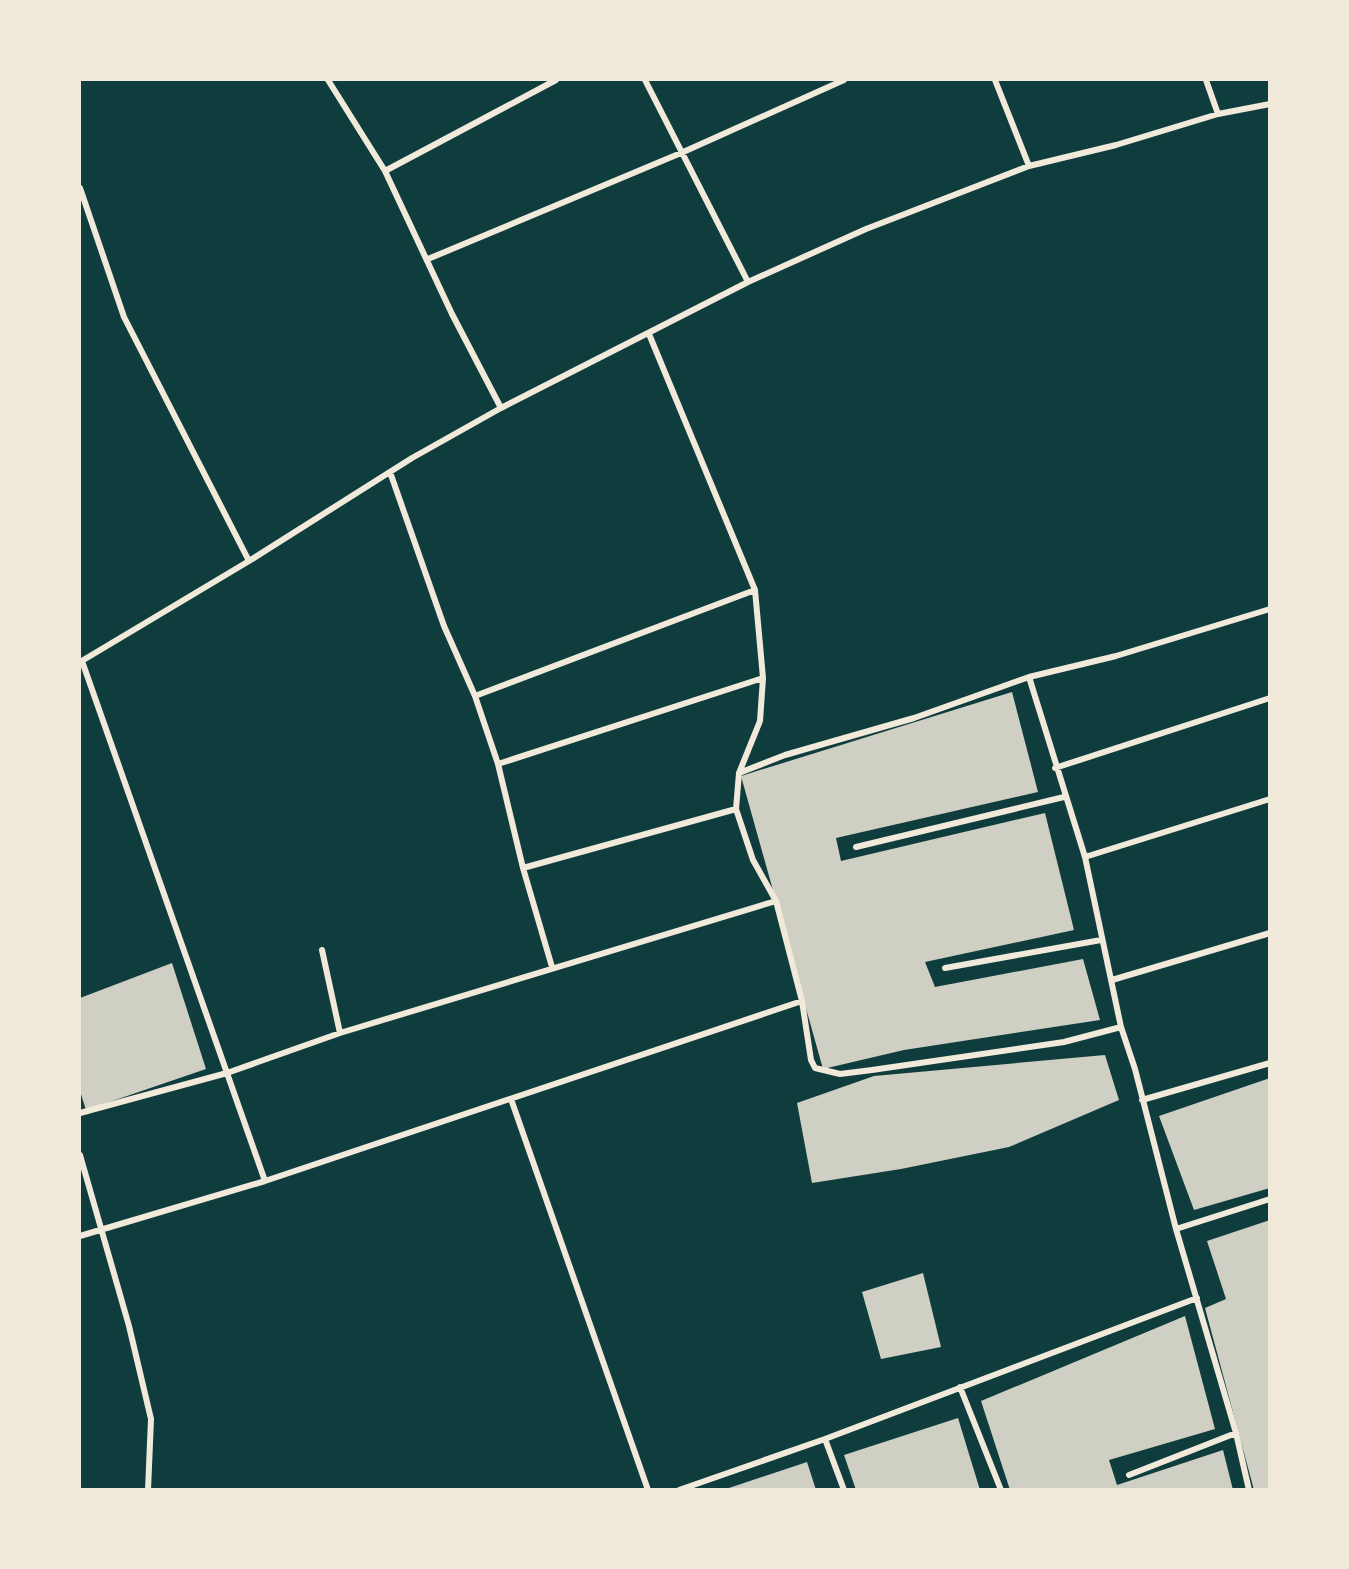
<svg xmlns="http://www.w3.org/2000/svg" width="1349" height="1569" viewBox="0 0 1349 1569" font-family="'Noto Serif',serif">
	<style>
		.building { fill: #cfcfc3 }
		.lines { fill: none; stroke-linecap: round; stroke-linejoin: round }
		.minor { stroke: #f1e9da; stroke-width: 6 }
	</style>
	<rect width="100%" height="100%" fill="#0f3d3e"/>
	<!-- building -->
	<path class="building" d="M1012,692L1038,792L836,838L841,861L1045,813L1074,930L925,962L935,987L1083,959L1100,1020L904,1050L823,1069L741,776Z
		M172,963L206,1069L86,1110L80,1091V998Z
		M1105,1055L1119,1100L1009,1147L901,1169L812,1183L797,1103L874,1076Z
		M1270,1078V1188L1194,1210L1159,1116Z
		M1270,1220V1490H1254L1205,1308L1226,1299L1207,1241Z
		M923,1273L941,1347L881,1359L862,1292Z
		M1185,1316L1215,1429L1109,1460L1117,1485L1223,1450L1233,1490H1010L981,1401Z
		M958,1418L980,1490H856L844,1455Z
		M807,1462L816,1490H726V1489Z"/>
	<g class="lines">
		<!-- minor -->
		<path class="minor" d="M328,80L385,171L452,314L501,408
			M645,80L748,282
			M995,80L1029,166
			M1206,80L1218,114
			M385,171L556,80
			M80,188L124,317L249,561
			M428,259L681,153L844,80
			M649,334L755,590L763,678L760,721L739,773L736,809L753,860L776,901L802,1001L811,1060L815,1068L840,1074L872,1070L1064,1042L1121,1027
			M390,472L444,626L475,696L498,764L523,868L552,967
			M82,661L265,1181
			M80,662L249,561L412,458L501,408L748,282L866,229L1029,166L1116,145L1218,114L1270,104
			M1029,677L1085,857L1121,1027L1135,1069L1176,1229L1236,1433L1249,1490
			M475,696L755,590
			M498,764L763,678
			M1055,768L1270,698
			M739,773L785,755L914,718L1029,677L1116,656L1270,609
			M856,847L1064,797
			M1085,857L1270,799
			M523,868L736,809
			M322,950L340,1033
			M945,968L1101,940
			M1112,980L1270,933
			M511,1099L648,1490
			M1142,1100L1270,1063
			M80,1113L227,1073L340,1033L776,901
			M80,1155L129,1326L151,1419L148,1490
			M1176,1229L1270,1199
			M80,1236L265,1181L802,1001
			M960,1387L1001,1490
			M825,1439L844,1490
			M1129,1475L1236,1433
			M679,1490L825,1439L1197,1298"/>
	</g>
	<!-- border -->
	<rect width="1349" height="1569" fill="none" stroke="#f1e9da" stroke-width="162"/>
</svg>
